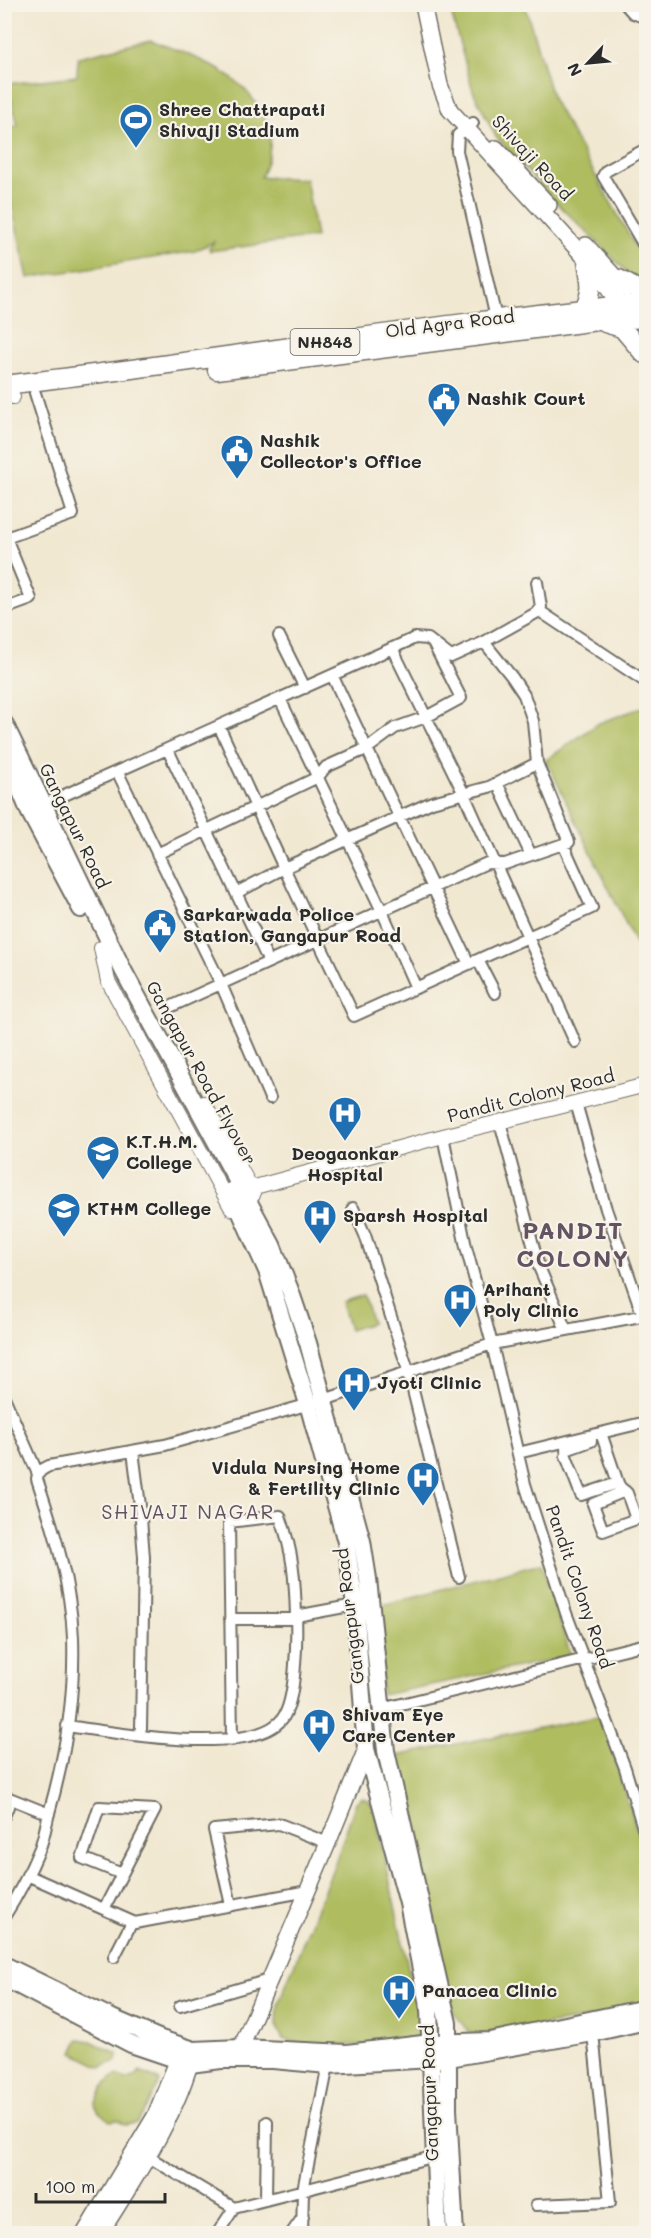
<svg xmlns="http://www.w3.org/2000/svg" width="651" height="2238" viewBox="0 0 651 2238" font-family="Mali,sans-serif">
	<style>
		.green { fill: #afbc5e; stroke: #6d7444; stroke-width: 1.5 }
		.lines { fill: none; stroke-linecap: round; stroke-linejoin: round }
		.minor-casing { stroke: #706d65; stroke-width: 14 }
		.tertiary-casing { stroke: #706d65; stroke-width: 16 }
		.secondary-casing { stroke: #706d65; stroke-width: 18 }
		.primary-casing { stroke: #706d65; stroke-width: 20 }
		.trunk-casing { stroke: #706d65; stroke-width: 21 }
		.minor { stroke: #fff; stroke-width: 10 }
		.tertiary { stroke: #fff; stroke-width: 14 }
		.secondary { stroke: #fff; stroke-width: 15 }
		.primary { stroke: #fff; stroke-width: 16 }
		.trunk { stroke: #fff; stroke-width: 18 }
		.labels { text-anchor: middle; stroke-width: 4.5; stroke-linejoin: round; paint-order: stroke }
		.shield { fill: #f7f3e8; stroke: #686764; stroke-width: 1.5 }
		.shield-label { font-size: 16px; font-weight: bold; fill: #2b2b2b }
		.poi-label { font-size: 18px; font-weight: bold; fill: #2b2b2b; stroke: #f7f3e8; text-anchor: start }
		.street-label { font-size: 18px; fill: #2b2b2b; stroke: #f7f3e8 }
		.neighbourhood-label { font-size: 20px; letter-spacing: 1.5px; fill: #645461; stroke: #f7f3e8 }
		.district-label { font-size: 24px; font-weight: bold; letter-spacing: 1.5px; fill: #645461; stroke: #f7f3e8 }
	</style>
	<rect width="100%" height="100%" fill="#f7f3e8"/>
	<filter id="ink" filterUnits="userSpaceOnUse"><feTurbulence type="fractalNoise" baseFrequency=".0167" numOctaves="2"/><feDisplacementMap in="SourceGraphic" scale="12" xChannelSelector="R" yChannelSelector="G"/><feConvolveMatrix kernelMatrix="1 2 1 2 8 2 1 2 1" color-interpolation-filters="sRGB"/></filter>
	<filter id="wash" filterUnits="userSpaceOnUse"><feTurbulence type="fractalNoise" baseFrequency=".008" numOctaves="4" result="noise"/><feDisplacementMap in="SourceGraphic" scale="24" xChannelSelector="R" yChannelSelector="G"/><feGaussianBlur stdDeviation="1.35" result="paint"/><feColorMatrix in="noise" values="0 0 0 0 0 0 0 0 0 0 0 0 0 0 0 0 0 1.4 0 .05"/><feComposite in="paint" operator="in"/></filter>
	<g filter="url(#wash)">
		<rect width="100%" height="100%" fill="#f1e8d1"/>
		<!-- green -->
		<path class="green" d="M449,5H525L553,100L646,265V284L637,282L554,200L496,137L473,91Z
			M151,40C178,51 210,61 234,80C249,91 266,114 270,133C272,147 267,165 261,177L306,179L316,237L210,251L209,248L215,241L195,251L28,278L5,176V129L18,125L7,84L77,76L78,57Z
			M646,706V965L546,760L599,723Z
			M363,1295L372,1323L349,1330L341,1302Z
			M541,1563L571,1656L382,1695L378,1606Z
			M601,1716L646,1859V2010L477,2035L468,2031L453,2013L395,1756Z
			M362,1798L368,1800L374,1808L421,2027L418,2038L408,2045H307L283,2039L277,2027L278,2005L335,1863L356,1802Z
			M79,2039L91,2041L118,2054L117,2061L101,2067L73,2053Z
			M140,2071L160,2081L138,2123L125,2125L117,2120L110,2121L99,2112L95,2105C101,2091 104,2082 117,2075L127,2080L136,2076Z"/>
	</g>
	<g filter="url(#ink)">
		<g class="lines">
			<!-- minor casing -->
			<g class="minor-casing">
				<path id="minor" d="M625,4L633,13L646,18
					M473,123L458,135L457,151L496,318
					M646,149L606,171L603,176L646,249
					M4,609L31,599L6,538L73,514L35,393
					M538,610L646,682
					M279,636L305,688
					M392,648L464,794L575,1042
					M332,675L469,964
					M280,699L382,911L416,988
					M219,726L284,868L432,802L489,787L537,763
					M168,750L269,962
					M118,773L221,984L270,1098
					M497,783L531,855
					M40,806L415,638L428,639L451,657L484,642L536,613L541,607L537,582
					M157,854L318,777L326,767L368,748L395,728L426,717L461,698L434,645
					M236,893L284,868L354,1016L592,908L563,844
					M478,960L495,993
					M170,1007L487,863L505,864L569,842L537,763L533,721L524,695L512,677L484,642
					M576,1103L606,1209L643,1316
					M500,1122L539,1267L566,1330
					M443,1136L466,1247L492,1344L525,1484L566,1613L625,1768L646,1838
					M353,1208L365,1235L408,1370L459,1577
					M4,1397L38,1474
					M601,1433L618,1483C620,1489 623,1489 627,1493L636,1519L603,1531L593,1504L625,1491
					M566,1450L591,1441
					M133,1451L140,1506L144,1557L141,1728L139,1735
					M518,1453L646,1422
					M566,1456L581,1495L618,1483
					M646,1524V1525
					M230,1619H297
					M381,1709L646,1644
					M67,1726C112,1732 251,1758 282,1719C296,1702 297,1639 296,1616L355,1605
					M232,1740L229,1522L280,1516C293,1552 295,1578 296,1616
					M4,1796L49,1814
					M4,1816L11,1799
					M27,1875L135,1923L308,1891
					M231,1905L214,1830L279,1824L328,1843
					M104,1909L155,1810L99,1807L82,1858L122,1874
					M4,1917C18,1895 30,1872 40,1848C44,1837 46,1825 49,1813C65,1757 75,1697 73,1638C71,1583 54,1530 37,1479C38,1471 43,1469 49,1466L165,1445L324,1400L492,1344L646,1315
					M114,1957L132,1922
					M180,2006L269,1980
					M142,2153L234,2208
					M266,2200L267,2122
					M536,2205L610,2202L593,2033
					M217,2234L234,2208L436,2156
					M291,2234L303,2217
					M302,2234L303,2190L328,2065"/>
			</g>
			<!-- tertiary casing -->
			<g class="tertiary-casing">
				<path id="tertiary" d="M4,377L13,397
					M101,948L108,981L232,1209
					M204,1103L251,1188L253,1195
					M251,1188L443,1136L646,1085"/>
			</g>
			<!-- secondary casing -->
			<g class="secondary-casing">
				<path id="secondary" d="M423,4L440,85L450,110L587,260L626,313
					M496,148L549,205
					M586,245L626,289
					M237,2057L328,1843L366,1749
					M84,2234L155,2116L182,2049
					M100,2234C136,2176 176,2119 193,2053"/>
			</g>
			<!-- primary casing -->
			<g class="primary-casing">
				<path id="primary" d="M4,723L124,972L272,1245L290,1290L308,1343L362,1541L368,1579L386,1751L448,2023V2109L455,2234
					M4,751L29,811L81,909
					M231,1191L267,1271L308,1404L346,1542L355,1605L366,1749L408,1903L429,2010L438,2234
					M4,1965L112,2018L161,2039L194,2050L240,2048L347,2053L431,2043L490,2041L646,2008
					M4,1978L131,2044L190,2064L221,2060H273L328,2065L449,2058L593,2033L646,2021"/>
			</g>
			<!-- trunk casing -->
			<g class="trunk-casing">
				<path id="trunk" d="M619,279L646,294
					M584,308C594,289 590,282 587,260
					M605,323L622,328L644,354
					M217,370L597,321L646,318
					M4,385C219,361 431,322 646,303"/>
			</g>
			<!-- minor -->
			<use href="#minor" class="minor"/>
			<!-- tertiary -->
			<use href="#tertiary" class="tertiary"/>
			<!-- secondary -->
			<use href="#secondary" class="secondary"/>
			<!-- primary -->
			<use href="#primary" class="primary"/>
			<!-- trunk -->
			<use href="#trunk" class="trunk"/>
		</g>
	</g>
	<!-- icons -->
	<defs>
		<g id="stadium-pin" transform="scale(1.725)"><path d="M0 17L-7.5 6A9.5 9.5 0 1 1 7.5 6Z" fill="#1f6fb2" stroke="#f7f3e8"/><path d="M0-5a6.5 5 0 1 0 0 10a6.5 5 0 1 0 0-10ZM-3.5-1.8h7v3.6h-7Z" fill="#fff"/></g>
		<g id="civic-pin" transform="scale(1.725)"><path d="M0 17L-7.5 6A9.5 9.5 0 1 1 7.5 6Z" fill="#1f6fb2" stroke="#f7f3e8"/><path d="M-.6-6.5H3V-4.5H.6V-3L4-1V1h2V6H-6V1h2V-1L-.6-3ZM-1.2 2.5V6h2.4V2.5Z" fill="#fff"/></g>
		<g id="hospital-pin" transform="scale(1.725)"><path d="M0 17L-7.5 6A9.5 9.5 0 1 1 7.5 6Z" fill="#1f6fb2" stroke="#f7f3e8"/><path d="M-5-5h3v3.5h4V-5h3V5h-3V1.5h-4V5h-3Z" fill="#fff"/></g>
		<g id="school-pin" transform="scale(1.725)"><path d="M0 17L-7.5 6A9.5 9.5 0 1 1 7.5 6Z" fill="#1f6fb2" stroke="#f7f3e8"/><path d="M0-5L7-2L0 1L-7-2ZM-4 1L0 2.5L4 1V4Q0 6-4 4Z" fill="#fff"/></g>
		<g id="university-pin" transform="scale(1.725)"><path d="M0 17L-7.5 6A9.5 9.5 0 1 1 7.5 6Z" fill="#1f6fb2" stroke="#f7f3e8"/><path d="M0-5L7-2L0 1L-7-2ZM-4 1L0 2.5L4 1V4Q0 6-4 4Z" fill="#fff"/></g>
	</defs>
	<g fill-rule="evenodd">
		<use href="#stadium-pin" x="136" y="120"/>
		<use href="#civic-pin" x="444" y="399"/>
		<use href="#civic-pin" x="237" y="451"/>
		<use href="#civic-pin" x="160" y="925"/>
		<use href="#hospital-pin" x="345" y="1113"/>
		<use href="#school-pin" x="103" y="1152"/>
		<use href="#university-pin" x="64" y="1209"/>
		<use href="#hospital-pin" x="320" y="1216"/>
		<use href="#hospital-pin" x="460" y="1300"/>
		<use href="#hospital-pin" x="354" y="1383"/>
		<use href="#hospital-pin" x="423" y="1478"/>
		<use href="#hospital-pin" x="319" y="1725"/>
		<use href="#hospital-pin" x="399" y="1991"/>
	</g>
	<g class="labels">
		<!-- shield labels -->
		<rect class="shield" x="290.5" y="329" width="69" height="26" rx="4.5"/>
		<g class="shield-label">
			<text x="325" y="348">NH848</text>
		</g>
		<!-- poi labels -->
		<g class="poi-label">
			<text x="159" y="116">Shree Chattrapati<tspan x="159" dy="21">Shivaji Stadium</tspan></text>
			<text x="467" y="405">Nashik Court</text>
			<text x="260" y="447">Nashik<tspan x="260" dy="21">Collector's Office</tspan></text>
			<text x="183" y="921">Sarkarwada Police<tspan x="183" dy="21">Station, Gangapur Road</tspan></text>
			<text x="126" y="1148">K.T.H.M.<tspan x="126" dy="21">College</tspan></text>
			<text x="345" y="1160" text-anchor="middle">Deogaonkar<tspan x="345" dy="21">Hospital</tspan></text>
			<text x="87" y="1215">KTHM College</text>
			<text x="343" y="1222">Sparsh Hospital</text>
			<text x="483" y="1296">Arihant<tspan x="483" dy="21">Poly Clinic</tspan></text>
			<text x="377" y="1389">Jyoti Clinic</text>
			<text x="400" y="1474" text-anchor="end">Vidula Nursing Home<tspan x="400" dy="21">&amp; Fertility Clinic</tspan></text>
			<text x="342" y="1721">Shivam Eye<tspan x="342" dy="21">Care Center</tspan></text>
			<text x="422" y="1997">Panacea Clinic</text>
		</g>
		<!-- street labels -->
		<g class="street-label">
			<text transform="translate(532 158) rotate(47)" y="6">Shivaji Road</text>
			<text transform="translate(450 324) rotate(-7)" y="6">Old Agra Road</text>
			<text transform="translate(74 826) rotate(64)" y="6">Gangapur Road</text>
			<text transform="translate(201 1073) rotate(61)" y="6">Gangapur Road Flyover</text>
			<text transform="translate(531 1096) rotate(-14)" y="6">Pandit Colony Road</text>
			<text transform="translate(579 1587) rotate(71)" y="6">Pandit Colony Road</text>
			<text transform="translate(350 1616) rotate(-97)" y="6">Gangapur Road</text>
			<text transform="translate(430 2093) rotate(-92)" y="6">Gangapur Road</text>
		</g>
		<!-- neighbourhood labels -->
		<g class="neighbourhood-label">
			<text x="188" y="1519">SHIVAJI NAGAR</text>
		</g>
		<!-- district labels -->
		<g class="district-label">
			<text x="573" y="1239">PANDIT<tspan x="573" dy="28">COLONY</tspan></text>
		</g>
	</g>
	<!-- margin -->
	<rect width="651" height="2238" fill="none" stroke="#f7f3e8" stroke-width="24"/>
	<!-- north arrow -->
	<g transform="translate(588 63) rotate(244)" stroke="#f7f3e8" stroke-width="4.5" paint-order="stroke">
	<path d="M0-4.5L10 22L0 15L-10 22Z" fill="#2b2b2b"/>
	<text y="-9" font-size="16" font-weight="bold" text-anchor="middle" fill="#2b2b2b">N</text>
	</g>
	<!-- scale -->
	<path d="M36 2193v9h129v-9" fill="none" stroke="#2b2b2b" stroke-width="3"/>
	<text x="45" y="2193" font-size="18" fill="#2b2b2b" stroke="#f7f3e8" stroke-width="4.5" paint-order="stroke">100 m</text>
</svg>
